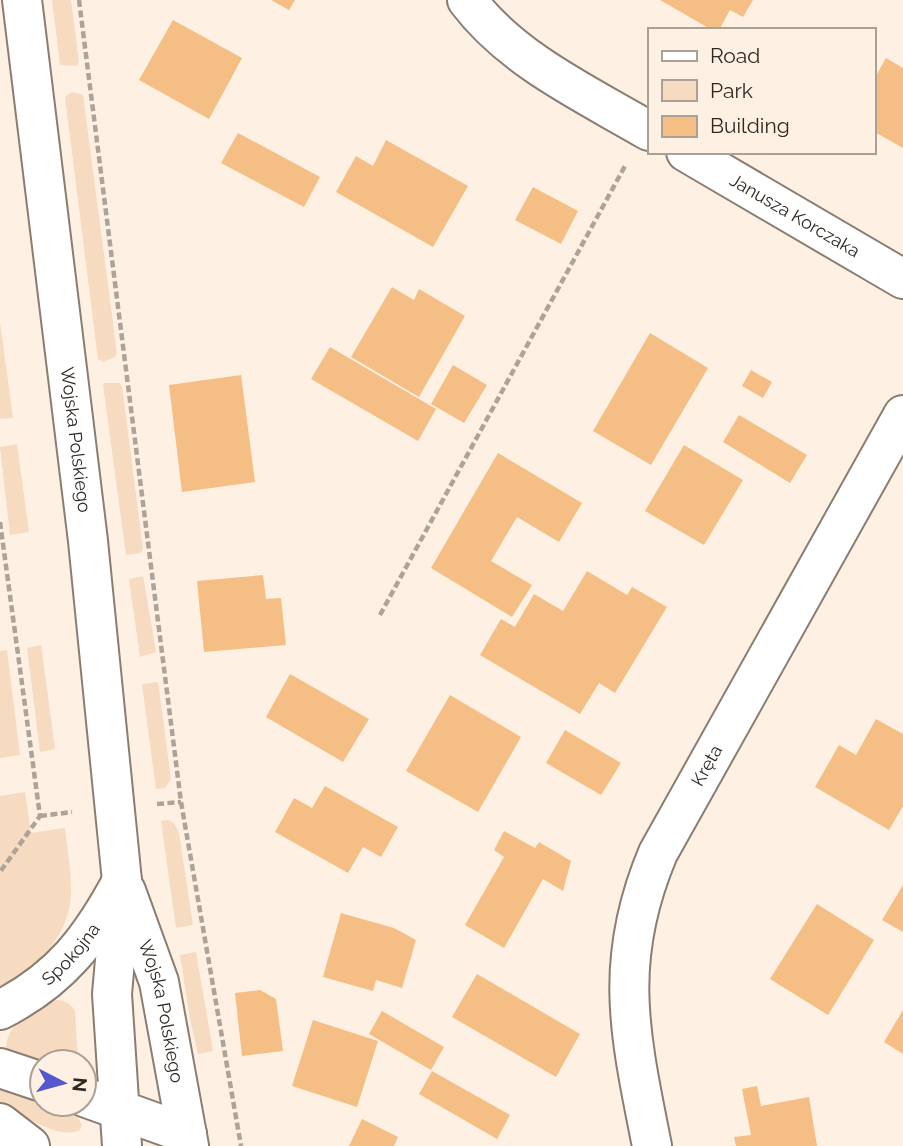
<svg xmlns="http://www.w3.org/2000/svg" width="903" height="1146" viewBox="0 0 903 1146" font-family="Raleway,sans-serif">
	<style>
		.green { fill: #f6dbc0 }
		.building { fill: #f5be84 }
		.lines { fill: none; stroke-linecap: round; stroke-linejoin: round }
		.minor-casing { stroke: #8a7d71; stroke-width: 42 }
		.tertiary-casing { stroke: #8a7d71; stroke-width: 42 }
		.secondary-casing { stroke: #8a7d71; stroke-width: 42 }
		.path { stroke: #aea398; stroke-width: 4.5; stroke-dasharray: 7 3.5; stroke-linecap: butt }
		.minor { stroke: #fff; stroke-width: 38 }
		.tertiary { stroke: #fff; stroke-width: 38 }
		.secondary { stroke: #fff; stroke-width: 38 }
		.labels { text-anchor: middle; stroke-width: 5; stroke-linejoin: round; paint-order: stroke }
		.street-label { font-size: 18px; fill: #2e2823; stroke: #fef0e2 }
	</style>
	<rect width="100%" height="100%" fill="#fef0e2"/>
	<!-- green -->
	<path class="green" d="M52,0H71L79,62L77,66L60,65Z
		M72,92L83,95L117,353L115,357L103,362L98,359L65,97Z
		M0,322L13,418L0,419Z
		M105,383H119L122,386L143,549L140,553L126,555L103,385Z
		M17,444L29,532L10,535L0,447Z
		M143,576L156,652L140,657L129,579Z
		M41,645L55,749L40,752L27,648Z
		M7,650L20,755L0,758V651Z
		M158,682L171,779L165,788L156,789L142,684Z
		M25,792L31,833L65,828C67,848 71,868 71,888C72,936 37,966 0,989V796Z
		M168,820L174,823L179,833L193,925L176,928L161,821Z
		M196,952L213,1051L198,1054L190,1019L180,955Z
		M49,1000C59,999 70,1001 75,1011L78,1062C58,1062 20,1064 6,1047C8,1023 30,1012 49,1000Z
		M0,1085L78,1118L82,1125L80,1130C58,1141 20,1113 0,1102Z"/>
	<!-- building -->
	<path class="building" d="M271,0H295L289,10Z
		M660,0H753L743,17L730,10L719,30H712Z
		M173,20L242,58L209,119L139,80Z
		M886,58L903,68V148L873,131V81Z
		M238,133L320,177L304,207L221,163Z
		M386,140L468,186L433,247L336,192L356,156L373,166Z
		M533,187L578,211L561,244L515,220Z
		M392,287L414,300L419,289L465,316L419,397L351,357Z
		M650,333L708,368L651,465L593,431Z
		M330,347L436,409L418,441L311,379Z
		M453,365L487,385L464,423L431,404Z
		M751,370L772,382L763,398L742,386Z
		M241,375L255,482L182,492L169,385Z
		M739,415L807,455L790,483L723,442Z
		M684,445L743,480L704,545L645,511Z
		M498,453L582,503L559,542L517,517L491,561L532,585L512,617L431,568Z
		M587,571L627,595L632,587L667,607L615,693L599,683L580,714L480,655L501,619L515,627L534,594L563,611Z
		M263,575L266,599L281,598L286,645L204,652L197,581Z
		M290,674L369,719L343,762L266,717Z
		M450,695L521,737L478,812L406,771Z
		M876,719L903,734V806L889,830L815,787L839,745L856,755Z
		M565,730L621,763L601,795L546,763Z
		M325,786L398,827L381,857L363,847L348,873L275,832L294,798L312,808Z
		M504,831L535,848L539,842L571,861L563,891L543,879L504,948L465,925L504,857L494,850Z
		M903,885V932L882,920Z
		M817,904L874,940L828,1015L770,979Z
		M341,913L394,928L416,940L402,988L376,980L373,991L323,977Z
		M477,974L580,1034L556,1077L452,1017Z
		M260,990L276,999L283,1051L242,1056L235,993Z
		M903,1010V1054L884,1042Z
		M382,1011L444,1047L431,1070L369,1034Z
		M313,1020L378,1041L357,1107L292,1086Z
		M432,1071L510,1115L497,1139L419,1094Z
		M757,1086L761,1106L809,1097L817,1146H736L734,1137L751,1135L742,1089Z
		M362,1119L398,1137L394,1146H349Z"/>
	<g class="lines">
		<!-- minor casing -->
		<g class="minor-casing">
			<g id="minor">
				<path d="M467,0C512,60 586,94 649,131"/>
				<path id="s1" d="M686,152L903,279"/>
				<path id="s2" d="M652,1146C630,1035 612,962 658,853L903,415"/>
			</g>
		</g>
		<!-- tertiary casing -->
		<g class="tertiary-casing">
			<g id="tertiary">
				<path id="s3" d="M0,1010C61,979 91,939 122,881"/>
				<path d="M0,1068L42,1082"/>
				<path d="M84,1097L187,1134"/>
				<path d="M0,1123L30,1146"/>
			</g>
		</g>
		<!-- secondary casing -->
		<g class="secondary-casing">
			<g id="secondary">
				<path id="s4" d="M22,0L88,541L122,881L112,994L122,1146"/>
				<path id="s5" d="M126,891L159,982L189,1146"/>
			</g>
		</g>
		<!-- path -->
		<path class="path" d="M79,0L181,802L241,1146
			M0,522L40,816L0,872
			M380,615L625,166
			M157,804L181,802
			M40,816L72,812"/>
		<!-- minor -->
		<use href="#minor" class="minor"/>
		<!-- tertiary -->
		<use href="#tertiary" class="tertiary"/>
		<!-- secondary -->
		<use href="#secondary" class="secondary"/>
	</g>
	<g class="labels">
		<!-- street labels -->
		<g class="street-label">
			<text dy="6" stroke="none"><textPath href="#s1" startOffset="126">Janusza Korczaka</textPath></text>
			<text dy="6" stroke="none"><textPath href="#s4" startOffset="443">Wojska Polskiego</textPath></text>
			<text dy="6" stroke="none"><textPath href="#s2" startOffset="399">Kręta</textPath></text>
			<text dy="6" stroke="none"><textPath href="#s3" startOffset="91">Spokojna</textPath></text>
			<text dy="6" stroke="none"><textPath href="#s5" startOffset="126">Wojska Polskiego</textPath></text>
		</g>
	</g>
	<!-- legend -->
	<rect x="648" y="28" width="228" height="126" fill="#fef0e2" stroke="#aba096" stroke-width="2"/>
	<rect x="662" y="51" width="35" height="10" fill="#ffffff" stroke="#aba096" stroke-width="2"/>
	<text x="710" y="63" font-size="21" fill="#2e2823">Road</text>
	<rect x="662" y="80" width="35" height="21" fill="#f6dbc0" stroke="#aba096" stroke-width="2"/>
	<text x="710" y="98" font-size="21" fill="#2e2823">Park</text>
	<rect x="662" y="116" width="35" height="21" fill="#f5be84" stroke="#aba096" stroke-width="2"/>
	<text x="710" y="133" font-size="21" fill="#2e2823">Building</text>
	<!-- north arrow -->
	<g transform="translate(63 1083) rotate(96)"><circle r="33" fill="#fef0e2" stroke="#aba096" stroke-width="2"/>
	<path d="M0-5L12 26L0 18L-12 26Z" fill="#5457ce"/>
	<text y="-10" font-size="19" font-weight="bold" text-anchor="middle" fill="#2e2823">N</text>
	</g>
</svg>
